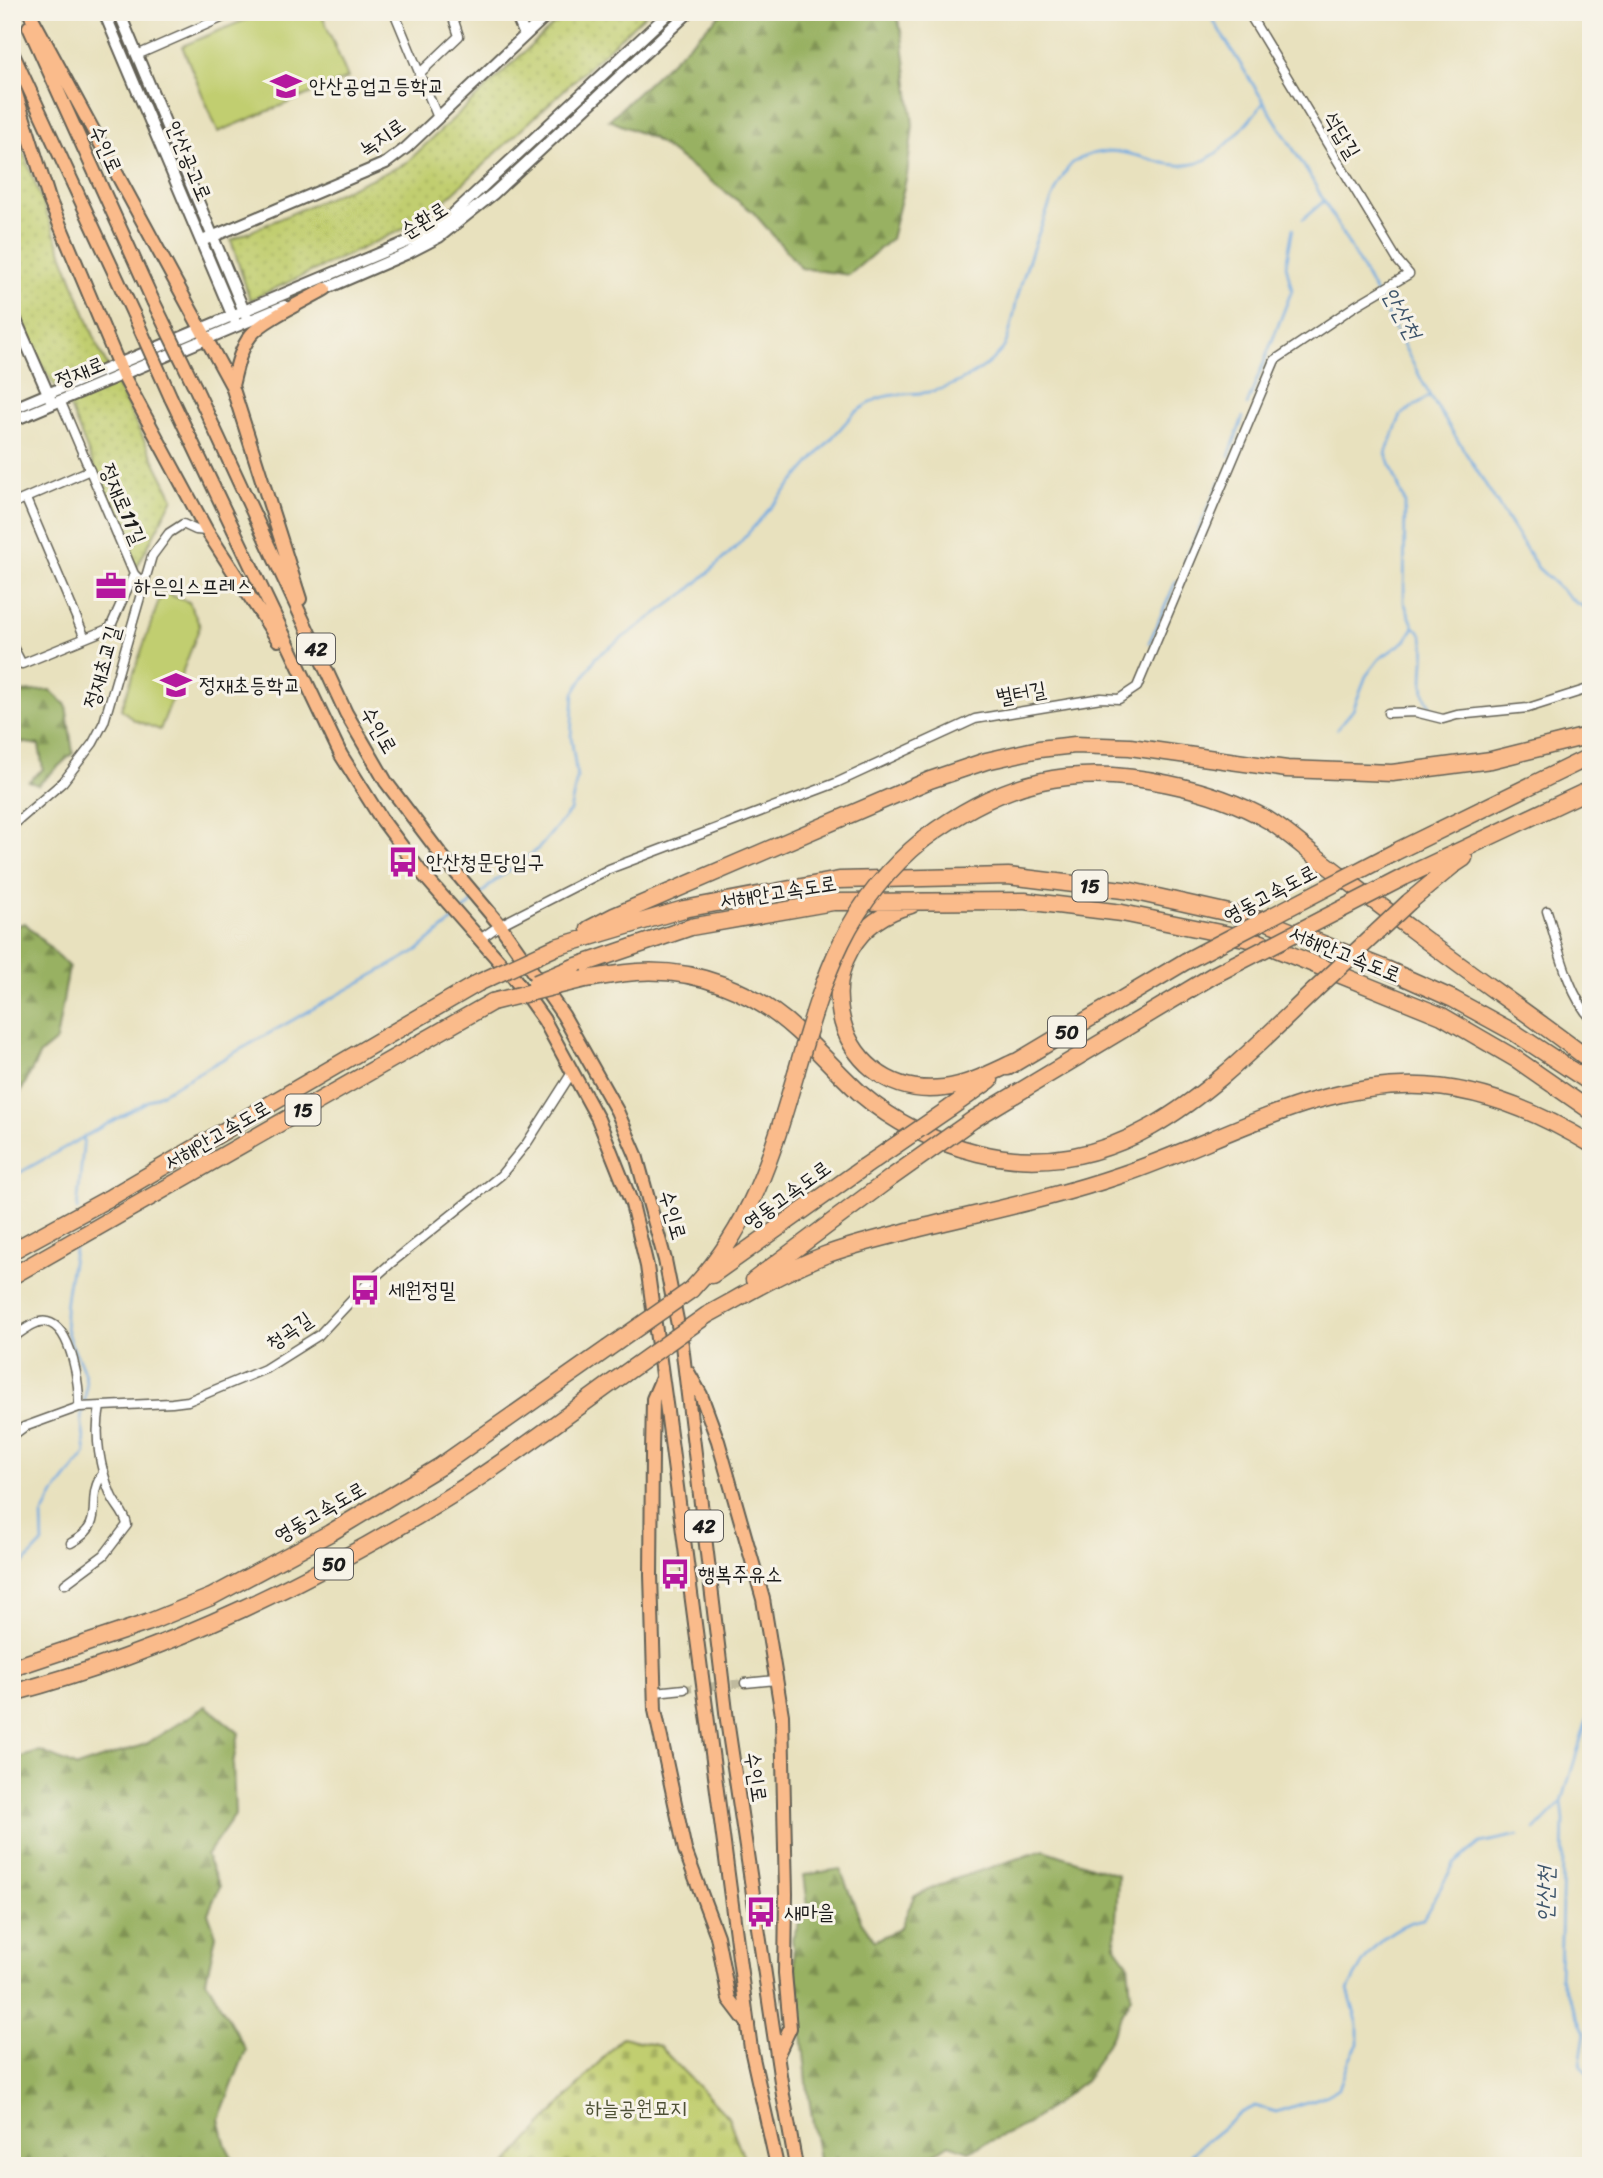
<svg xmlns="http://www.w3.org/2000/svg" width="1603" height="2178" viewBox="0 0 1603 2178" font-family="Sriracha,'Poor Story',sans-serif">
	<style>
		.grass { fill: url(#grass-dots); stroke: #6e7546; stroke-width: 2 }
		.forest { fill: url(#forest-firs); stroke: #5a663f; stroke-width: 2 }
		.cemetery { fill: url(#cemetery-stones); stroke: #6e7546; stroke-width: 2 }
		.pitch { fill: #c1ce6f; stroke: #6e7546; stroke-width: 2 }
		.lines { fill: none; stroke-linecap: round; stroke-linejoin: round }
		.stream { stroke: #72aae1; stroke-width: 2.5 }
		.minor-tunnel { stroke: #bfba9e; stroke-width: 8; stroke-dasharray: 8 4; stroke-linecap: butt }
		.minor-casing { stroke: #636155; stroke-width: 11 }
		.tertiary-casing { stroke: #636155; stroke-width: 14 }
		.primary-casing { stroke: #636155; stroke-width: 16 }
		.motorway-casing { stroke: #636155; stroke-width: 19 }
		.minor { stroke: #fff; stroke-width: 8 }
		.tertiary { stroke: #fff; stroke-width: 10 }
		.primary { stroke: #fabb8b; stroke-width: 12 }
		.motorway { stroke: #fabb8b; stroke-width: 16 }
		.primary-bridge-casing { stroke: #636155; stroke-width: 16; stroke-linecap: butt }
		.motorway-bridge-casing { stroke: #636155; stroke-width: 19; stroke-linecap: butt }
		.primary-bridge { stroke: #fabb8b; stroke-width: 12 }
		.motorway-bridge { stroke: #fabb8b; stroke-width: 16 }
		.labels { text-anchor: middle; stroke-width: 6; stroke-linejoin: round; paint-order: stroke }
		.shield { fill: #f7f3e8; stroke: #5e5c59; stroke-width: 2 }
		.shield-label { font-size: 19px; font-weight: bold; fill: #1c1c1c }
		.poi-label { font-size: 21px; fill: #1c1c1c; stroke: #f7f3e8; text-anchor: start }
		.street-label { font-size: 21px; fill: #1c1c1c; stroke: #f7f3e8 }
		.park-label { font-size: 21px; fill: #4e5135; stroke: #f7f3e8 }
		.water-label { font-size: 23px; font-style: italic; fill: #3e556b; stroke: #f7f3e8 }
	</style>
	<defs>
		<pattern id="grass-dots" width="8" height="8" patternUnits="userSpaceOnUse" patternTransform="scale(1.75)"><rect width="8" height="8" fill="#c1ce6f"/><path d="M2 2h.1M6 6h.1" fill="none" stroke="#a5b060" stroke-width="1.8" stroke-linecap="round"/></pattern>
		<pattern id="forest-firs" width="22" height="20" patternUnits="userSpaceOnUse" patternTransform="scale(1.75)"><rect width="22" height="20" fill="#98b162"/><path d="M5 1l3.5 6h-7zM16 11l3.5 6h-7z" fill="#7b8f50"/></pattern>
		<pattern id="cemetery-stones" width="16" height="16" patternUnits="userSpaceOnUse" patternTransform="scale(1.75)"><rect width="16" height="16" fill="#c1ce6f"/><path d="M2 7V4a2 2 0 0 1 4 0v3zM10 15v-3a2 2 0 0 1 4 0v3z" fill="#a5b060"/></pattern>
	</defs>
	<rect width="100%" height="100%" fill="#f7f3e8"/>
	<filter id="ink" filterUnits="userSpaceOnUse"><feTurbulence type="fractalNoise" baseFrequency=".0143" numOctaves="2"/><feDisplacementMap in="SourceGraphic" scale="14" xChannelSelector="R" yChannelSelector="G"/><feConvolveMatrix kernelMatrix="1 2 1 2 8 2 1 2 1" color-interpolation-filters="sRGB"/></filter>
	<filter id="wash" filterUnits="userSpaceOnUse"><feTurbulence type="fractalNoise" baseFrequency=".00686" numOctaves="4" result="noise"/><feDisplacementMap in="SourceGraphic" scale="28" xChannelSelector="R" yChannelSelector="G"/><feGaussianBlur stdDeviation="1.57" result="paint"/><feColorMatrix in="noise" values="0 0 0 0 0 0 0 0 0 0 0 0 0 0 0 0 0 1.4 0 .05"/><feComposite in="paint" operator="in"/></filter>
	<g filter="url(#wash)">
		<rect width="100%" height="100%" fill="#e8e1be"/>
		<!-- grass -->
		<path class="grass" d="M567,12H648L425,219L250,300L231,240L405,164Z
			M12,123L99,349L173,498L136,569L71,410L43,368L12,295Z"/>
		<!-- forest -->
		<path class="forest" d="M723,12H896L902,35L913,125L907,175L891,239L849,275L801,268L753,212L652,138L609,120Z
			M12,690L20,692L50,690L66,705L73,753L38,785L29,781L43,769L39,745L12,741Z
			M25,923L69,967L56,1041L40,1054L12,1109V927Z
			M206,1706L239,1733L233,1764L235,1815L206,1856L220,1886L208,1913L216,1935L206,1980L246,2050L219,2119L226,2146L237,2166H12V1964L15,1958L12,1928V1760L40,1751L77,1767L146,1744Z
			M1044,1850L1118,1875L1115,1945L1128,1963L1131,1996L1115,2029L1086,2080L1028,2124L969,2151L949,2144L915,2166H820L808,2092L792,1938L808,1905L804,1875L840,1869L861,1921L875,1941L901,1927L914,1896L952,1880Z"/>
		<!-- cemetery -->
		<path class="cemetery" d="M622,2037L659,2046L728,2117L747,2166H505Z"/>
		<!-- pitch -->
		<path class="pitch" d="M264,12H321L348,78L218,132L182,46Z
			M162,592L189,602L200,626L160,730L134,720L121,709Z"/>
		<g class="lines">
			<!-- stream -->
			<path class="stream" d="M1208,12L1310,176L1383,306L1430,396L1538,568L1576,603L1591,610
				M1303,219L1324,201
				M1247,405L1292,290L1286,265L1293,228
				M1229,456L1243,417
				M1185,561L1220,481
				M1414,627C1437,639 1413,681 1429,704C1431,708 1437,712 1441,715
				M1149,643L1176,581
				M1337,729L1353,710L1366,676L1379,659L1405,641L1414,627L1404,602L1405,503L1386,453L1401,415L1429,396
				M481,894L496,880L539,848L570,811L577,778L571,736L574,693L596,657L688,591L735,548L854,413C861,409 869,403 877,399C893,392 912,395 929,392C955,387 986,369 1002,350C1010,341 1014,311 1017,299C1023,276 1057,172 1074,162C1121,133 1157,175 1198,163C1223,155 1248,122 1264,102
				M461,913L474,901
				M12,1177L418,950L456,918
				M77,1210L84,1136
				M74,1248C72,1270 64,1298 65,1319C67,1353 94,1365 84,1404
				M12,1576L43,1543L42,1516L54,1494L86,1453L81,1417L83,1410
				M1591,1706L1562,1802L1564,1820L1560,1977L1585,2033L1580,2064L1591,2078
				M1535,1830L1562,1802
				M1162,2166L1170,2160L1188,2156L1241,2113L1256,2106L1276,2112L1325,2096L1339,2088L1350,2058L1358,2044V2025L1348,1990C1364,1956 1384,1927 1423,1919L1454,1864L1480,1843L1519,1835"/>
		</g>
	</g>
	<g filter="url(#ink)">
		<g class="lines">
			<!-- minor-tunnel -->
			<path class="minor-tunnel" d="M684,1689L745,1683"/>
			<!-- minor casing -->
			<g class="minor-casing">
				<path id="minor" d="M394,12L438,118
					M137,55L235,12
					M419,74L459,36L451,12
					M60,400L134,574L144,584
					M26,499L85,638
					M12,504L90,470
					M12,645L22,664L110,628L134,574
					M1388,713L1415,712L1443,719L1457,715L1528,708L1591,688
					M12,826L63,782L93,743L104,722L152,556L169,533L183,524L196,530L207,531
					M1547,911C1557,942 1568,995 1591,1018
					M480,939L500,925L609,869L836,783L975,719L1101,698L1119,699L1137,687L1275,360L1355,306L1409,274L1398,261L1248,12
					M12,1338C22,1332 36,1319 47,1322C72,1327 80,1387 79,1407
					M12,1436L24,1427L79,1407L172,1403L188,1401L265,1369L319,1335L366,1285L390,1264L501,1175L527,1143L573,1071
					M71,1543C110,1522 82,1500 104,1472
					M65,1584L104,1555L127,1525C125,1512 116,1507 111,1495C100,1469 94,1436 100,1407
					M745,1683L776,1680
					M655,1692L684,1689"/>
			</g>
			<!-- tertiary casing -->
			<g class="tertiary-casing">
				<path id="tertiary" d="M104,12L234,319
					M119,12L246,316
					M515,12L525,35
					M202,241L386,163L406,148L550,12
					M318,292L406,254L439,237L493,194L689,12
					M12,311L50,398
					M12,409L428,233L450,217L670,12
					M12,421L284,306"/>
			</g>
			<!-- primary casing -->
			<g class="primary-casing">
				<path id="primary" d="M29,12L232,386L300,599
					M29,27L153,301
					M12,52L133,313
					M12,81L49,199L123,375L207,531L278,640
					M232,386C236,369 240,349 251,335C264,319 307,300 325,289
					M195,387L346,713L386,782L442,856L500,925L563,1015L617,1111L636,1155L665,1260L682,1345L727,1720L783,2095L796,2166
					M171,398L341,755L380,817L421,872L514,978L544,1020L598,1119L632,1204L647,1266L667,1411L751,2049L777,2166
					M688,1372L701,1395L718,1441L763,1599L782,1715L786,1894L785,1973L790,2028L778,2054
					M662,1378L653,1399L652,1453L651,1575L655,1710L685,1850L717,1936L729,1999L748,2024"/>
			</g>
			<!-- motorway casing -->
			<g class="motorway-casing">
				<path id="motorway" d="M924,839C1002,780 1073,763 1169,784C1203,791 1237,802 1268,820C1284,830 1299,843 1314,855C1347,880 1379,905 1411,929C1470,974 1532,1016 1591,1061
					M1395,852L1591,756
					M1404,877L1591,789
					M1409,902L1452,866L1464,858
					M911,905C795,936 828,1102 944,1088C969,1085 993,1072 1015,1062
					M589,929L614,916L930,780L986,761L1039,749L1075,745L1130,747L1287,769L1392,773L1491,760L1591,735
					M556,947L684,909L839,880L1008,876L1131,891L1265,921L1386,969L1453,999L1515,1033L1591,1083
					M574,967L691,927L833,902L1025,901L1122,913L1254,940L1442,1016L1516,1059L1591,1111
					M585,979C602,977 620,973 637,972C696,968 754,991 797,1031C819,1051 839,1074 861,1094C896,1124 934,1142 978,1153C1123,1188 1219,1081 1314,991
					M1008,1067L1186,961
					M950,1108L990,1080
					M974,1119L1212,976
					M12,1251L111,1197L478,983
					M712,1275L864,1167
					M12,1276L492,1002
					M754,1280L892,1177
					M691,1290C752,1226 772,1155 796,1073
					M707,1315C746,1294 784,1271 825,1255C854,1244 886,1237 916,1229C984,1212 1054,1198 1121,1175C1214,1144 1301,1089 1402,1086C1468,1083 1535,1110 1591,1144
					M12,1668L147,1623L211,1597L330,1533L439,1467L607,1349
					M12,1693C167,1652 320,1578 455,1493C513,1457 568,1414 624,1374"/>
			</g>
			<!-- minor -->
			<use href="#minor" class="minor"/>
			<!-- tertiary -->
			<use href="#tertiary" class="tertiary"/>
			<!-- primary -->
			<use href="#primary" class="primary"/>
			<!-- motorway -->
			<use href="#motorway" class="motorway"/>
			<!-- primary-bridge casing -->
			<g class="primary-bridge-casing">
				<path id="primary-bridge" d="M153,301L195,387
					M133,313L171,398"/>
			</g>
			<!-- motorway-bridge casing -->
			<g class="motorway-bridge-casing">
				<path id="motorway-bridge" d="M1186,961L1395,852
					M1212,976L1404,877
					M478,983L556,947
					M536,983L574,967
					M1314,991L1409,902
					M492,1002L585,979
					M796,1073C824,977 844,904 924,839
					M864,1167L950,1108
					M892,1177L974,1119
					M607,1349L691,1290
					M624,1374L707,1315"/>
			</g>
			<!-- primary-bridge -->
			<use href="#primary-bridge" class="primary-bridge"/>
			<!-- motorway-bridge -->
			<use href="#motorway-bridge" class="motorway-bridge"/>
		</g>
	</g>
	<!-- icons -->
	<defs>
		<g id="school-bare" transform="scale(2.415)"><path d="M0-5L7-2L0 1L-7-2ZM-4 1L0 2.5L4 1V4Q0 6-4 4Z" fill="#b5179e" stroke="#f7f3e8" stroke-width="2.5" paint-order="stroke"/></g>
		<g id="office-bare" transform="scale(2.415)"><path d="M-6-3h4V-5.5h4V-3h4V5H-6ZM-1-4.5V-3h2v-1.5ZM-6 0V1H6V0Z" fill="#b5179e" stroke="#f7f3e8" stroke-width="2.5" paint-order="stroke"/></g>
		<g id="bus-bare" transform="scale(2.415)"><path d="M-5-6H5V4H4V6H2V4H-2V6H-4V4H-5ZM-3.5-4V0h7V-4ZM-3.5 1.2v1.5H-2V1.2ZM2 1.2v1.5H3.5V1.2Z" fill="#b5179e" stroke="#f7f3e8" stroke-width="2.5" paint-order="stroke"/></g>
	</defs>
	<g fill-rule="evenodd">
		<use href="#school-bare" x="286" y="86"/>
		<use href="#office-bare" x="111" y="586"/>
		<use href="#school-bare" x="176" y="685"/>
		<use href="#bus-bare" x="403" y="862"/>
		<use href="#bus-bare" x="365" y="1290"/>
		<use href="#bus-bare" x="675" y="1574"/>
		<use href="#bus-bare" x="761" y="1912"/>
	</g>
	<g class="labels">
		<!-- shield labels -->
		<g class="shield">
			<rect x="297" y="633.5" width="38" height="31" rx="5"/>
			<rect x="1072.5" y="870.5" width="35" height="31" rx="5"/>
			<rect x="1048" y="1016.5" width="38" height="31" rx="5"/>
			<rect x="285.5" y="1094.5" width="35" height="31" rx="5"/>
			<rect x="685" y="1510.5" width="38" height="31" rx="5"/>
			<rect x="315" y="1548.5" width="38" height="31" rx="5"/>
		</g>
		<g class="shield-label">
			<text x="316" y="656">42</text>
			<text x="1090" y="893">15</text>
			<text x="1067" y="1039">50</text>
			<text x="303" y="1117">15</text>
			<text x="704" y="1533">42</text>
			<text x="334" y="1571">50</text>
		</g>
		<!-- poi labels -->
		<g class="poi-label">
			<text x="309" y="93">안산공업고등학교</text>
			<text x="134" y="593">하은익스프레스</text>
			<text x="199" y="692">정재초등학교</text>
			<text x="426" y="869">안산청문당입구</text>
			<text x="388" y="1297">세원정밀</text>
			<text x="698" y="1581">행복주유소</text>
			<text x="784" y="1919">새마을</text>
		</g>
		<!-- street labels -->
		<g class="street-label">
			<text transform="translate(1342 135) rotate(59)" y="7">석답길</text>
			<text transform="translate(382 137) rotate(-35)" y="7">녹지로</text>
			<text transform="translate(106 149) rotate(66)" y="7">수인로</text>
			<text transform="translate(189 161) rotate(67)" y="7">안산공고로</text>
			<text transform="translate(424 220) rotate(-32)" y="7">순환로</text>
			<text transform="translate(80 372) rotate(-22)" y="7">정재로</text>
			<text transform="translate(123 504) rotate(67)" y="7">정재로11길</text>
			<text transform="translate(102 667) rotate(-74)" y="7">정재초교길</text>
			<text transform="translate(1021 693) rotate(-10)" y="7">벌터길</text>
			<text transform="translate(379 730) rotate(60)" y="7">수인로</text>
			<text transform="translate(778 892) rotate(-9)" y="7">서해안고속도로</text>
			<text transform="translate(1270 894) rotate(-28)" y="7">영동고속도로</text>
			<text transform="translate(1345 954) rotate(22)" y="7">서해안고속도로</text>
			<text transform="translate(217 1135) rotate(-30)" y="7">서해안고속도로</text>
			<text transform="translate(787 1195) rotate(-36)" y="7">영동고속도로</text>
			<text transform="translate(673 1215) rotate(74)" y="7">수인로</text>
			<text transform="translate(289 1331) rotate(-35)" y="7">청곡길</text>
			<text transform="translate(320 1512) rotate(-30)" y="7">영동고속도로</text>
			<text transform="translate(756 1777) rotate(81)" y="7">수인로</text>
		</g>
		<!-- park labels -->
		<g class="park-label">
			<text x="636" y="2115">하늘공원묘지</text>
		</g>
		<!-- water labels -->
		<g class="water-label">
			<text transform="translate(1402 313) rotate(61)" y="8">안산천</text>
			<text transform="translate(1545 1894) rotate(-89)" y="8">안산천</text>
		</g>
	</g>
	<!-- margin -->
	<rect width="1603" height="2178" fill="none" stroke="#f7f3e8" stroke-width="42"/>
</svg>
